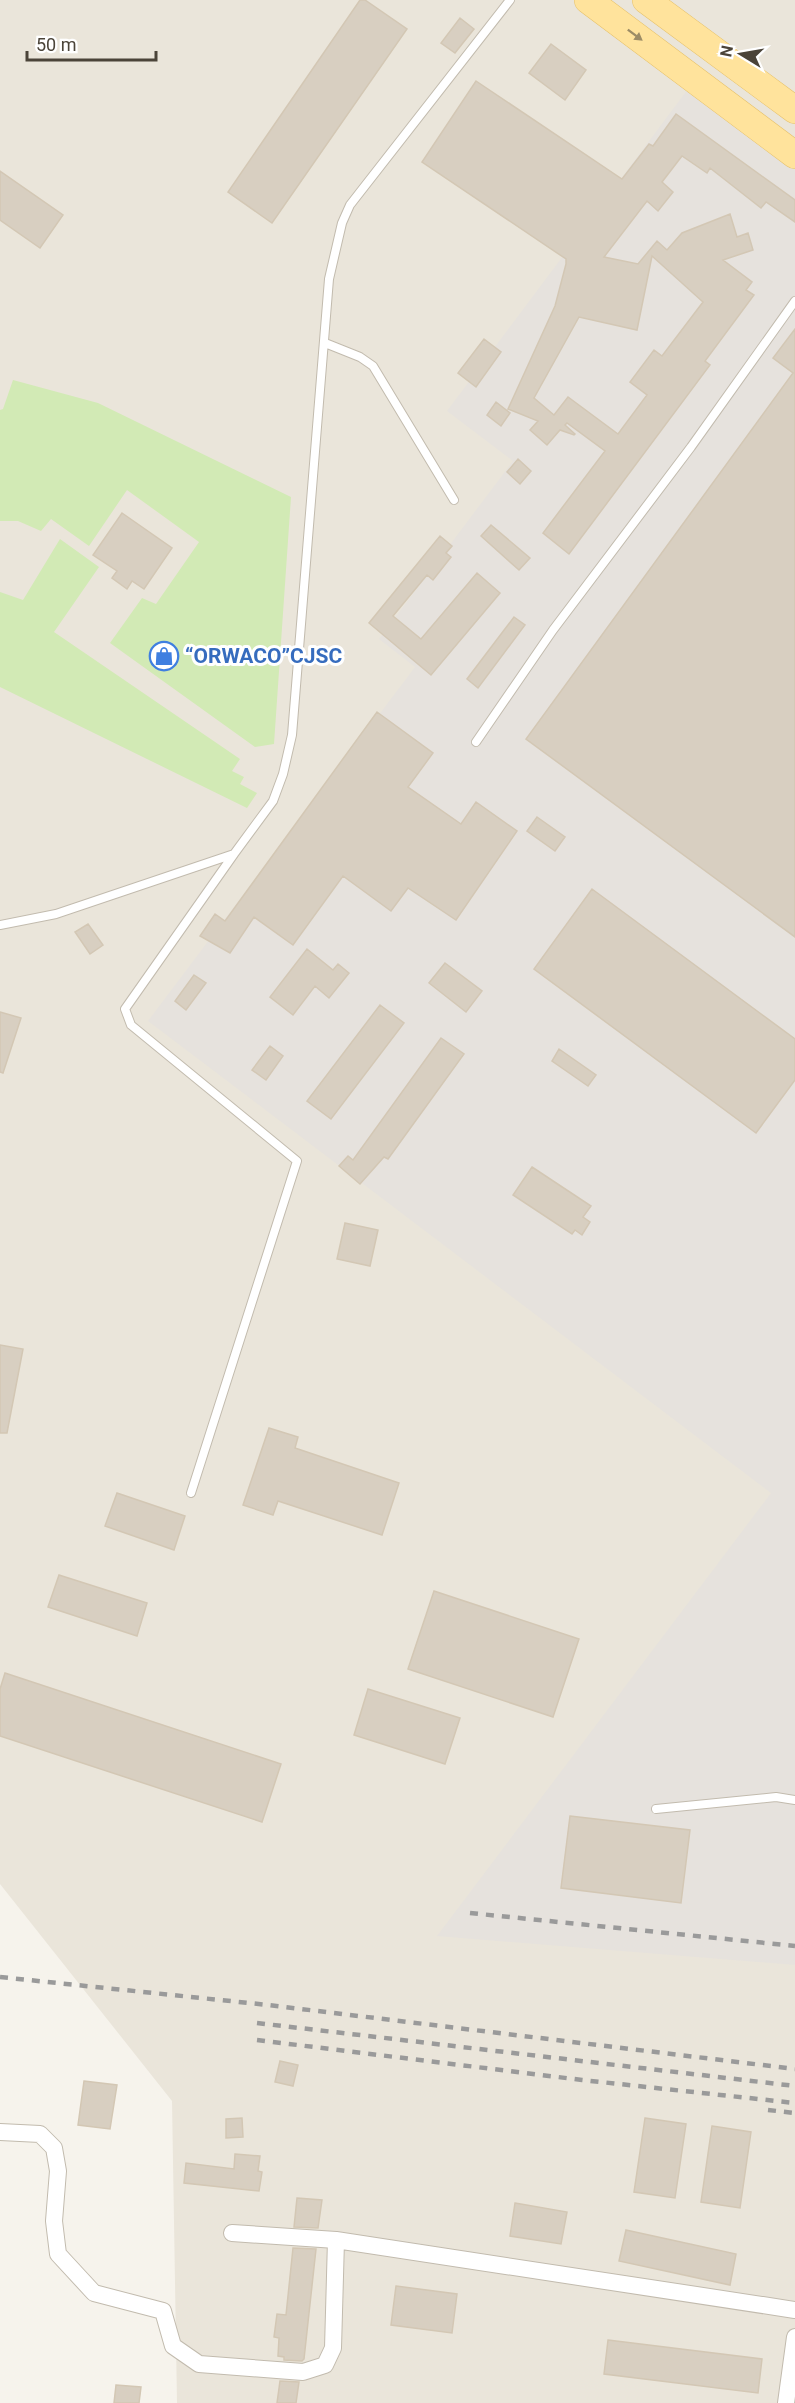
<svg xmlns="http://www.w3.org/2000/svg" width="795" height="2403" viewBox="0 0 795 2403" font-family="Roboto,sans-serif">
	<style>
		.residential { fill: #eae5da }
		.industrial { fill: #e6e2dd }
		.green { fill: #d2eab5 }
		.building { fill: #d8cfc1; stroke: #d3c7b4; stroke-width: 1.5; fill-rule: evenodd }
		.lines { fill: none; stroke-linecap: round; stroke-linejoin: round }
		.service-casing { stroke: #c2bbae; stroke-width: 10 }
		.minor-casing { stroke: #c2bbae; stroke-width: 18 }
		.primary-casing { stroke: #e6c16a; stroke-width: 28 }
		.service { stroke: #fff; stroke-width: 8 }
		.minor { stroke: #fff; stroke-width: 16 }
		.primary { stroke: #ffe39c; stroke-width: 27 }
		.rail { stroke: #9a9a9a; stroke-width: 4.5; stroke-dasharray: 8 8; stroke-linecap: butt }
		.oneway { fill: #9c8c66 }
		.labels { text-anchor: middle; stroke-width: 6; stroke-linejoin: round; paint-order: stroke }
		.shop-label { font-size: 21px; font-weight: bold; fill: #366cbe; stroke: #fff; text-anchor: start }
	</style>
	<rect width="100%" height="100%" fill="#f6f3ec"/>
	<!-- residential -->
	<path class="residential" d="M0,0H795V2403H177L172,2101L0,1884Z"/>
	<!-- industrial -->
	<path class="industrial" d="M691,85L795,164V1965L437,1936L771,1493L148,1021L415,667L379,639L513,461L447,411Z"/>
	<!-- green -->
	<path class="green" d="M13,380L98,403L291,497L274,744L255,747L110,643L142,598L156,604L199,542L127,490L89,546L51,519L41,531L18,521H0V410L3,409Z
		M60,539L99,567L54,632L240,759L232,771L244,777L240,784L257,793L247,808L0,687V592L23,600Z"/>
	<!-- building -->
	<path class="building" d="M360,0H365L407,29L272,223L228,192Z
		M460,18L474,29L455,53L441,43Z
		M551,44L586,70L565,100L529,73Z
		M476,81L622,179L649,144L653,146L676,114L795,200V222L766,202L761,208L710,168L707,173L682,156L662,182L673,192L658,211L647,201L604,257L638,264L657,241L667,250L682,233L730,214L737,237L748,233L753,250L723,260L752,282L746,290L754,295L705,361L710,365L569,554L543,533L605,451L567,423L565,425L575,434L574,435L560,430L547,445L530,430L538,421L508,409L555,306L566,264V259L422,162ZM652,256L703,302L662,356L654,350L630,382L647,395L618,434L568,397L554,415L534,398L579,317L637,330Z
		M0,171L63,215L40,248L0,220Z
		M795,329V937L526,739L793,373L773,358Z
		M484,339L501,352L476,387L458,373Z
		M496,402L510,413L501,426L487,415Z
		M518,459L531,471L520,484L507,472Z
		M122,513L172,548L144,589L132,581L127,589L112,578L117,571L93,555Z
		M491,525L530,558L519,570L481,536Z
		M440,536L452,546L446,553L451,557L433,580L427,575L393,616L421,639L477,573L500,593L431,675L369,623Z
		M514,617L525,625L478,688L467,679Z
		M377,712L433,753L408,787L461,824L476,802L517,831L456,920L408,888L391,911L343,876L293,945L254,917L230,953L200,936L215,914L225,921Z
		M537,817L565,837L555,851L527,831Z
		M592,889L795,1039V1080L756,1133L534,969Z
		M88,924L103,945L90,954L75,932Z
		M307,949L333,970L338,964L349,973L329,998L315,986L293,1015L270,997Z
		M445,963L482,991L466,1012L429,983Z
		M194,975L206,983L186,1010L175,1001Z
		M380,1005L404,1023L331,1119L307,1101Z
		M0,1012L21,1018L3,1073L0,1072Z
		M441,1038L464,1054L388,1159L384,1157L360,1184L339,1166L348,1156L353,1160Z
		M270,1046L283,1056L266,1080L252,1070Z
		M559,1049L596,1075L588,1086L552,1061Z
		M532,1167L591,1206L583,1217L590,1222L582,1235L575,1230L572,1234L513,1195Z
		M345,1223L378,1230L370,1266L337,1259Z
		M0,1345L23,1349L7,1433H0Z
		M269,1428L298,1437L295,1448L399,1483L382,1535L278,1501L273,1515L243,1505Z
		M117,1493L185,1516L174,1550L105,1526Z
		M59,1575L147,1603L137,1636L48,1607Z
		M434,1591L579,1639L553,1717L408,1669Z
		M5,1673L281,1764L262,1822L0,1736V1689Z
		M368,1689L460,1718L445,1764L354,1735Z
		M570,1816L690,1830L681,1903L561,1888Z
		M280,2061L298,2065L293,2086L275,2082Z
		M84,2081L117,2085L110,2129L78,2125Z
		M242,2118L243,2137L226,2138V2119Z
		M645,2118L686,2124L675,2198L634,2192Z
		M712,2126L751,2132L740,2208L701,2202Z
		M235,2154L260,2156L258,2171L262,2172L259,2191L184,2183L186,2163L234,2169Z
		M297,2198L322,2200L318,2228L294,2227Z
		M515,2203L567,2212L561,2244L510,2236Z
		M626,2230L736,2254L730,2285L619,2261Z
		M293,2248L316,2249L304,2359L302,2361L284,2360V2357L278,2356L279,2338L274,2337L277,2314L286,2315Z
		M396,2286L457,2294L452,2333L391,2325Z
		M608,2340L762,2359L758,2393L604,2374Z
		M280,2381L299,2382L296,2403H277Z
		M116,2385L141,2387L139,2403H114Z"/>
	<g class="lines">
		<!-- service casing -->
		<g class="service-casing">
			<path id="service" d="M325,343L360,357L373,366L454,500
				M476,742L553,630L691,447L795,301
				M0,925L56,914L234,854L273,801L283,774L292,735L329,279L342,223L350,205L510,0
				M191,1493L297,1161L131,1025L125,1009L234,854
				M656,1809L776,1797L795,1800"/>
		</g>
		<!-- minor casing -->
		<g class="minor-casing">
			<path id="minor" d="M0,2132L40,2134L54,2148L58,2171L54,2221L58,2254L94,2293L163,2311L173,2346L199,2364L303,2372L325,2365L333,2348L336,2240
				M232,2233L336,2240L795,2310
				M786,2403L795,2337"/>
		</g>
		<!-- primary casing -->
		<g class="primary-casing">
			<path id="primary" d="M588,0L795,155
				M646,0L795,110"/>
		</g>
		<!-- service -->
		<use href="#service" class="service"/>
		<!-- minor -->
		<use href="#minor" class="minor"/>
		<!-- primary -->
		<use href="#primary" class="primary"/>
		<!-- rail -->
		<path class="rail" d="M470,1913L795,1946
			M0,1977L268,2005L795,2069
			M257,2023L795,2086
			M257,2040L582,2080L795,2103
			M768,2110L795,2113"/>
	</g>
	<!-- one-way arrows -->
	<defs><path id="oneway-solid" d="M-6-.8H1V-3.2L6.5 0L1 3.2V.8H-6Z" transform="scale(1.5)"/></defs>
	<use class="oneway" href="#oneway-solid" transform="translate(635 35) rotate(37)"/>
	<!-- icons -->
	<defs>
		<g id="shop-ring" transform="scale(1.5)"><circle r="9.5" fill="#fff" stroke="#3f7fe0" stroke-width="1.5"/><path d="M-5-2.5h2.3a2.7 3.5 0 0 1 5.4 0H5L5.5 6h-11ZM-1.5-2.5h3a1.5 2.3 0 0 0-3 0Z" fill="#3f7fe0"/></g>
	</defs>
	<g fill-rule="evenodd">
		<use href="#shop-ring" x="164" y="656"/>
	</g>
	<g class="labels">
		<!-- shop labels -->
		<g class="shop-label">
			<text x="185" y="663">“ORWACO”CJSC</text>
		</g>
	</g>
	<!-- north arrow -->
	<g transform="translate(741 54) rotate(281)" stroke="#ffffff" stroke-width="4.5" paint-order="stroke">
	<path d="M0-4.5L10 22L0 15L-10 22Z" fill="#4b4439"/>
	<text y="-9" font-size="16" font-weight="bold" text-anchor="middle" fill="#4b4439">N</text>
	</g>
	<!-- scale -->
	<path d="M27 51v9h129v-9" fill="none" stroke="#4b4439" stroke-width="3"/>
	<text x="36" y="51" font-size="18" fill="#4b4439" stroke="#ffffff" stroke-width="4.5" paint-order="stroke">50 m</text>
</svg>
